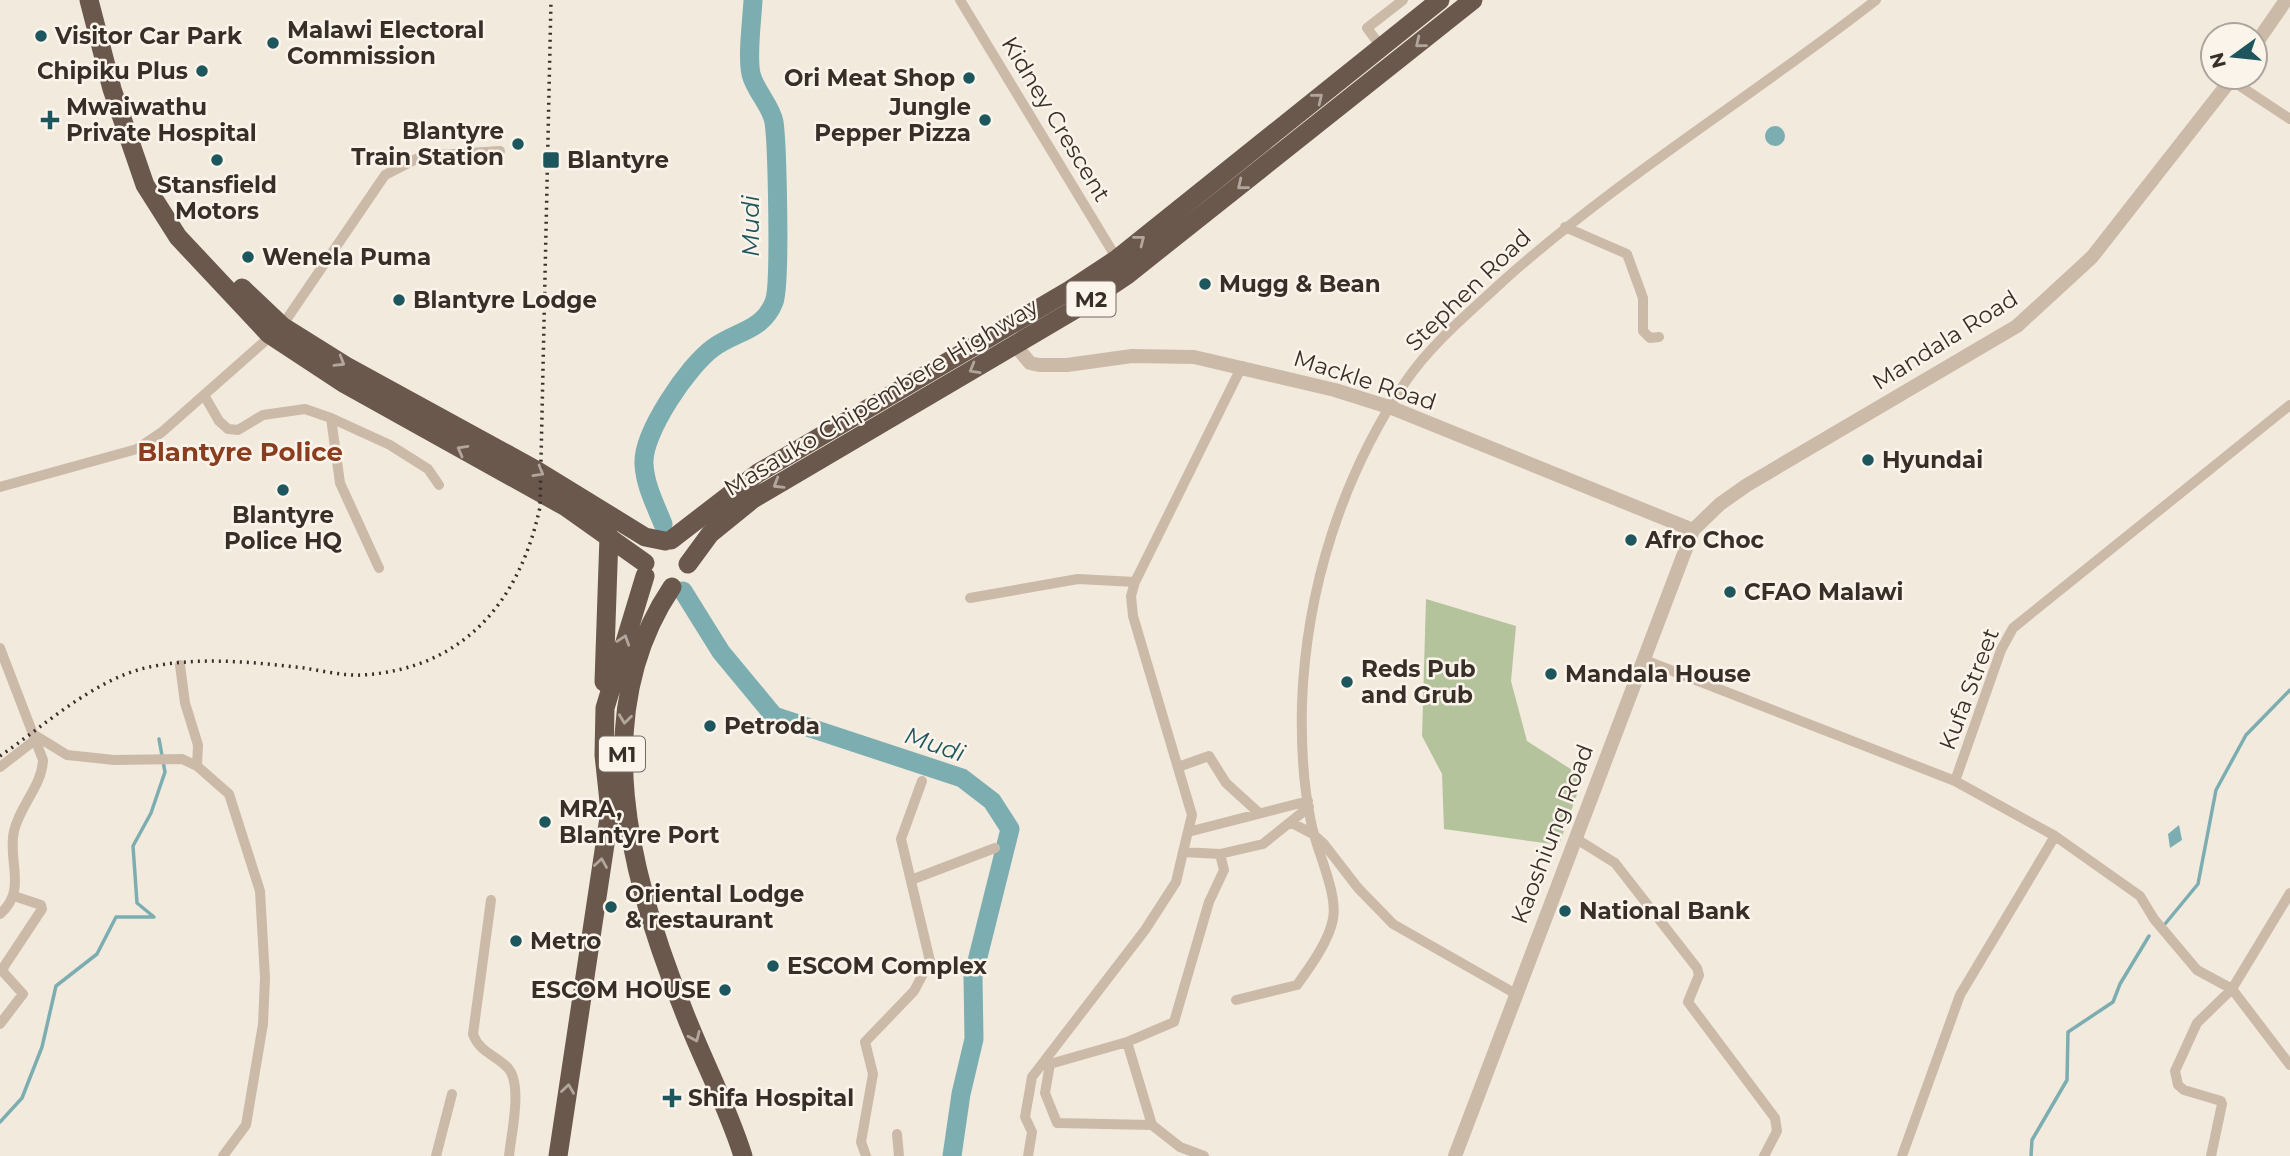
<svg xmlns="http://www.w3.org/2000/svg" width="2290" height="1156" font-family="Montserrat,sans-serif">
<rect width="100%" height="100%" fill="#f3eade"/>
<path fill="#b5c39d" d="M1426 599 1516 626 1511 681 1527 741 1583 777 1559 845 1444 829 1442 774 1422 736Z"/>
<path fill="#7caeb1" d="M1765 136a10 10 0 1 1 20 0a10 10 0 1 1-20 0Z
M2179 825 2182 840 2170 848 2168 834Z"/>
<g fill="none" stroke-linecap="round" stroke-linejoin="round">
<path stroke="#7caeb1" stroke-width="3.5" d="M2165 924 2198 884 2216 790 2246 735 2290 690
M0 1122 22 1098 42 1047 56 986 97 954 116 917H154L137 903 133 846 151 813 165 772 159 739
M2031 1156 2032 1140 2067 1080 2068 1032 2113 1002 2120 984 2149 936"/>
<path stroke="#7caeb1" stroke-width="19" d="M663 524C655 504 645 485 644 464 642 433 689 365 713 348 736 331 763 331 774 302 781 286 777 143 774 122 771 105 755 91 751 74 747 55 752 21 753 0
M683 591 721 652 774 716 962 778 992 801 1010 829 973 977 974 1039 961 1094 952 1156"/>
<path stroke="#ccbaa9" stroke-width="10" d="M960 0 1117 259
M1382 48 1367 28 1403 0
M2231 80 2290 119
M1565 227 1627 254 1643 298V331L1650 338 1659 337
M204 395 219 421 228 429 238 430 263 415 305 409 331 418 390 445 428 469 439 485
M331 418 340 483 379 568
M0 487 137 449 162 432 282 326 385 175 422 156 500 151
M970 598 1078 579 1135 582
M0 648 43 760C42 786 20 805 14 831 7 860 28 890 0 914
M1642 659 1955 781 2001 650 2013 628 2290 405
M180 665 185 703 198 745 197 766
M33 734 67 755 114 760 182 759 197 766 229 794 260 891 265 978 263 1024 246 1125 223 1156
M0 767 35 740
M1178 767 1209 756 1226 783 1259 813
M1955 781 2055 836 2140 896 2154 919 2197 970 2232 989 2290 1065
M1290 822 1313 834 1324 844 1358 888 1393 924 1516 994
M1188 832 1308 801
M1575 838 1615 863 1697 968 1699 975 1688 1002 1775 1118 1777 1131 1764 1156
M1220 854 1263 844 1309 807
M911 880 995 848
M491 900 473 1034C479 1052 496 1055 508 1068 523 1085 511 1135 509 1156
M1236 1000 1297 985C1310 967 1329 941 1333 919 1338 892 1316 850 1311 822 1303 784 1301 743 1302 704 1306 589 1342 476 1406 381 1431 344 1470 312 1502 282 1618 178 1753 96 1876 0
M0 1024 23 994 4 973 3 968 42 909 41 905 14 896
M1127 1042 1174 1022 1209 902 1224 870 1220 854 1183 852 1192 815 1133 616 1131 596 1135 582 1242 366
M1152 1125 1127 1042 1050 1064 1045 1093 1057 1123 1152 1125 1180 1147 1204 1156
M897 1134 899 1156
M436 1156 452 1094
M866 1156 861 1142 873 1074 865 1042 914 991 930 961 901 839 922 781
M1028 1156 1032 1132 1025 1117 1032 1077 1145 930 1176 882 1183 852
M1902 1156 1960 995 2055 836
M2211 1156 2222 1104 2221 1101 2184 1090 2178 1085 2175 1071 2197 1023 2232 989 2290 893"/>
<path stroke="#ccbaa9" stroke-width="14" d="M2255 45 2286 0
M1015 345 1030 363 1039 365H1067L1132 356 1194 357 1335 390 1392 408 1693 530
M1455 1156 1693 530 1720 504 1747 485 2017 326 2092 257 2233 77"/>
<path stroke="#6a584d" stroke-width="19" d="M89 0 112 89 145 185 178 237 269 334 345 384 566 507 645 563
M242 288 282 326 346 366 536 470 645 537 665 541
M671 540 758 473 1070 290 1117 259 1440 0
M688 564 710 534 753 499 1079 307 1127 275 1473 0
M672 587C586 714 630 878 683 1009 702 1059 727 1105 743 1156
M604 682 609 536
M558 1156 610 811 604 755 605 708 645 576"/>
<path stroke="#392f29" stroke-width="3.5" stroke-dasharray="2 5" stroke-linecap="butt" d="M0 756C44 726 92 681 145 668 197 656 252 662 304 668 323 671 344 676 362 675 464 669 520 601 540 507L551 0"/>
</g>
<defs><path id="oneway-chevron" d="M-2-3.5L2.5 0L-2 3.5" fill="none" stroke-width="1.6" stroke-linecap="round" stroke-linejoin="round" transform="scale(1.75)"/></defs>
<g stroke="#b2a69c">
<use href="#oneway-chevron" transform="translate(1420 43) rotate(141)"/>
<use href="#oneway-chevron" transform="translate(1318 98) rotate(-39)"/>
<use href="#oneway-chevron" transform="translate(1242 185) rotate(141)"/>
<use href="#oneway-chevron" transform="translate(1140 240) rotate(-38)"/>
<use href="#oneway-chevron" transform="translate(340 362) rotate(31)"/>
<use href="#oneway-chevron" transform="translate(974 369) rotate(150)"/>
<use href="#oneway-chevron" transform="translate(462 450) rotate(-151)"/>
<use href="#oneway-chevron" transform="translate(539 472) rotate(30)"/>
<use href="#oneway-chevron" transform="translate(778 484) rotate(149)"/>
<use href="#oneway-chevron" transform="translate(624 640) rotate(-72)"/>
<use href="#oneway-chevron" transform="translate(625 719) rotate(97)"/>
<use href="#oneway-chevron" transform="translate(601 863) rotate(-81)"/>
<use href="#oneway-chevron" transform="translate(695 1037) rotate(66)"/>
<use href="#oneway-chevron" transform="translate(568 1089) rotate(-82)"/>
</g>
<g fill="#1d565c" stroke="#fbf4eb" stroke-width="2.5">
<circle cx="41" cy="36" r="7"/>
<circle cx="273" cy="43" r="7"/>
<circle cx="202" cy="71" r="7"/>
<circle cx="969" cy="78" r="7"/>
<path d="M46.5 109.5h7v7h7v7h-7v7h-7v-7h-7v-7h7z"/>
<circle cx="985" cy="120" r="7"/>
<circle cx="518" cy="144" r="7"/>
<circle cx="217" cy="160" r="7"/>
<rect x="542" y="151" width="18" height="18" rx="3.5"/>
<circle cx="248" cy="257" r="7"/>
<circle cx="1205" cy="284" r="7"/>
<circle cx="399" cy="300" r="7"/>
<circle cx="1868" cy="460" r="7"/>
<circle cx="283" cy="490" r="7"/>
<circle cx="1631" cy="540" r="7"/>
<circle cx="1730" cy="592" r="7"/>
<circle cx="1551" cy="674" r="7"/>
<circle cx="1347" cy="682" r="7"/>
<circle cx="710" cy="726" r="7"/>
<circle cx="545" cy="822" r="7"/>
<circle cx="611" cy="907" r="7"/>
<circle cx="1565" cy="911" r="7"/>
<circle cx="516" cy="941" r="7"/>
<circle cx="773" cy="966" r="7"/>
<circle cx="725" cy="990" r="7"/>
<path d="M668.5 1087.5h7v7h7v7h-7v7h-7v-7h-7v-7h7z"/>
</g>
<g text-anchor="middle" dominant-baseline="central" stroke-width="5" stroke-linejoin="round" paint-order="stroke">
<g fill="#fbf4eb" stroke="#736a63" stroke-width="2">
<rect x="1066.5" y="281.5" width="49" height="35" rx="5"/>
<rect x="599" y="736.5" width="46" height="35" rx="5"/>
</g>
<g font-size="21" font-weight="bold" fill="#392f29">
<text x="1091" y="299">M2</text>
<text x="622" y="754">M1</text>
</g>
<g font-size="23" font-weight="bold" fill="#392f29" stroke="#fbf4eb" text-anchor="start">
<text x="287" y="30">Malawi Electoral<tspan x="287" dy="26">Commission</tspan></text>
<text x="55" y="36">Visitor Car Park</text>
<text x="188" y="71" text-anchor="end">Chipiku Plus</text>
<text x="955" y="78" text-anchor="end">Ori Meat Shop</text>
<text x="66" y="107">Mwaiwathu<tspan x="66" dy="26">Private Hospital</tspan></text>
<text x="971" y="107" text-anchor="end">Jungle<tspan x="971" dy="26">Pepper Pizza</tspan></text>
<text x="504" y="131" text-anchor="end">Blantyre<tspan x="504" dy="26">Train Station</tspan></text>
<text x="567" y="160">Blantyre</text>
<text x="217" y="185" text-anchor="middle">Stansfield<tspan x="217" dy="26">Motors</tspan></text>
<text x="262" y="257">Wenela Puma</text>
<text x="1219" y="284">Mugg &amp; Bean</text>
<text x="413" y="300">Blantyre Lodge</text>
<text x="1882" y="460">Hyundai</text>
<text x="283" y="515" text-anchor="middle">Blantyre<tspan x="283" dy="26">Police HQ</tspan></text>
<text x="1645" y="540">Afro Choc</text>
<text x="1744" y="592">CFAO Malawi</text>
<text x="1361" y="669">Reds Pub<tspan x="1361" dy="26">and Grub</tspan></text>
<text x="1565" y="674">Mandala House</text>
<text x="724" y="726">Petroda</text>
<text x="559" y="809">MRA,<tspan x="559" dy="26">Blantyre Port</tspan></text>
<text x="625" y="894">Oriental Lodge<tspan x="625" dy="26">&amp; restaurant</tspan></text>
<text x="1579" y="911">National Bank</text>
<text x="530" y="941">Metro</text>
<text x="787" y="966">ESCOM Complex</text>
<text x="711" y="990" text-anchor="end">ESCOM HOUSE</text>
<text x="688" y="1098">Shifa Hospital</text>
</g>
<g font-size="23" fill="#392f29" stroke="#fbf4eb">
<text transform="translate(1056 119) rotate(59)">Kidney Crescent</text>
<text transform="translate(1468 290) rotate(-44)">Stephen Road</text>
<text transform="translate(1945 340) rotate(-32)">Mandala Road</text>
<text transform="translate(1365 380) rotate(18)">Mackle Road</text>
<text transform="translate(881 397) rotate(-31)">Masauko Chipembere Highway</text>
<text transform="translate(1969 689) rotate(-69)">Kufa Street</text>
<text transform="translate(1552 834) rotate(-69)">Kaoshiung Road</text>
</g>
<g font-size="24" font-style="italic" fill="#1d565c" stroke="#fbf4eb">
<text transform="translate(750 226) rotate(-90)">Mudi</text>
<text transform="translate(935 744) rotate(19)">Mudi</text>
</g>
<g font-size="26" font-weight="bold" fill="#8b3d20" stroke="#fbf4eb">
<text x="240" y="452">Blantyre Police</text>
</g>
</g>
<g transform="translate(2234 56) rotate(255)"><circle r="33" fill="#fbf4eb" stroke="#ada59d" stroke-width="2"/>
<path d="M0-5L12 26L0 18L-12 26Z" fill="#1d565c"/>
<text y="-10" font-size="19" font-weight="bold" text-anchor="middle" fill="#392f29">N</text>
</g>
</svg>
